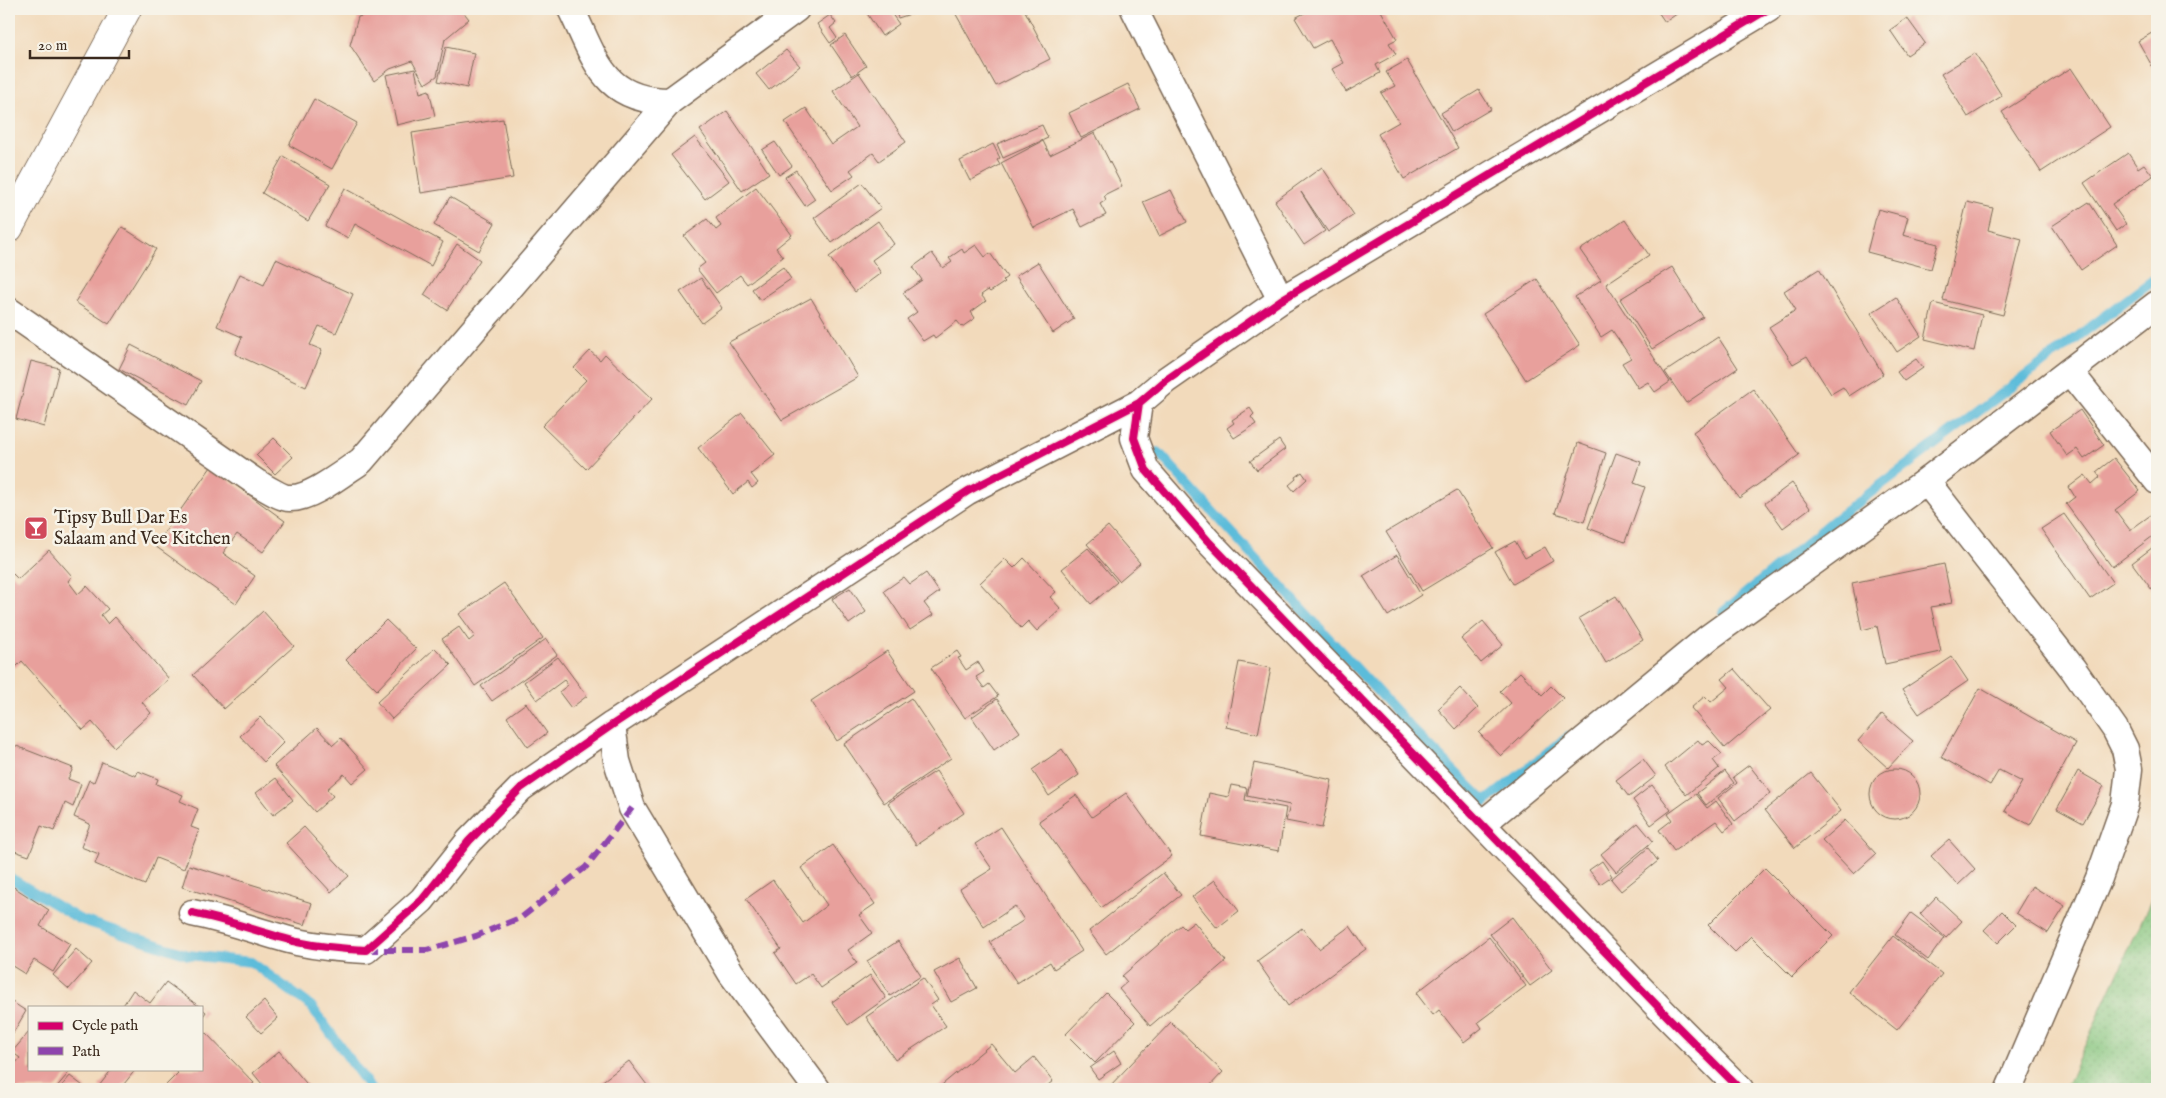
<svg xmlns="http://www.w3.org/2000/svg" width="2166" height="1098" font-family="'IM FELL English',serif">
<defs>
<pattern id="grass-dots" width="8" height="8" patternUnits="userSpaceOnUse" patternTransform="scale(1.25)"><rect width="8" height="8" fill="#86c67f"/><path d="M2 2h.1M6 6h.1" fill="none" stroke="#6fa167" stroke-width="1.8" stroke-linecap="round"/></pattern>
</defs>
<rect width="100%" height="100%" fill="#f7f3e8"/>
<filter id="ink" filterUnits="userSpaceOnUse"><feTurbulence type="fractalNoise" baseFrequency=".02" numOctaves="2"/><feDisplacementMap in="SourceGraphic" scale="10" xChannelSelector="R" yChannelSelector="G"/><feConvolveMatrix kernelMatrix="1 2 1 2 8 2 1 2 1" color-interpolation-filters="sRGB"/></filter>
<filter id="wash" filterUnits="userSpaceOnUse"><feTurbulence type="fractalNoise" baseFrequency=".0096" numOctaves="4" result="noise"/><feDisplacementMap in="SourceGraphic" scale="20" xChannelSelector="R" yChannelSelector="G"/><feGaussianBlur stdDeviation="1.12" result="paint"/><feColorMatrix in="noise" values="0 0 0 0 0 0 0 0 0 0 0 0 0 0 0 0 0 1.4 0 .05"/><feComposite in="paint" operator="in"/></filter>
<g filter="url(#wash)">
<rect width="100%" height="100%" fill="#f2dabb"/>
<path fill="url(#grass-dots)" stroke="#60784e" d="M2157 887V1089H2065Z"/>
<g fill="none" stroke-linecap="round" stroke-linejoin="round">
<path stroke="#5cbcda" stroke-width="10" d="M1158 452 1410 727 1485 802 1568 737
M1723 612 1833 521 2157 277
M9 877 79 919 188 955 251 962 311 1006 371 1089"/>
</g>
<g id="blocks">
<path fill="#e8a09c" d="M387 9H399L403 14 410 9H461L469 19 445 39 437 76 425 84 412 61 390 69 374 81 350 45 358 17Z
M864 9H888L899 24 882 36Z
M895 9H926L898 18Z
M953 9H1024L1050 59 996 86Z
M1312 9H1380L1397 39 1389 43 1396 54 1376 65 1380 73 1346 92 1332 69 1343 63 1330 39 1313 48 1295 18Z
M1656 9H1684L1665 22Z
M830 15 836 23 830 28 837 38 830 43 817 24Z
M1907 18 1925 43 1907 55 1890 30Z
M2157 30V75L2138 41Z
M845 35 866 66 852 76 831 45Z
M446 47 474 53 467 88 438 81Z
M786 50 800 66 769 90 756 74Z
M1975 53 2002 96 1968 117 1941 74Z
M1407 60 1458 148 1404 179 1378 134 1399 122 1381 93 1395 86 1386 72Z
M2071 68 2110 127 2041 172 2002 112Z
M415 69 420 93 429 90 435 116 397 125 386 75Z
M859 73 906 142 879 161 873 153 850 170 854 175 832 190 785 122 806 108 831 145 857 127 833 91Z
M1128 84 1140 109 1081 138 1069 113Z
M1479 90 1491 109 1452 132 1441 113Z
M314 99 357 123 332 169 289 145Z
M727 111 769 173 742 191 700 130Z
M503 119 513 178 421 193 412 133Z
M1042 125 1048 138 1003 158 997 144Z
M1095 133 1122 186 1104 195 1106 200 1100 204 1106 215 1082 227 1073 209 1034 228 1001 163 1043 141 1050 155Z
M695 137 729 181 705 199 671 155Z
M775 142 792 166 779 175 762 150Z
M993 144 1000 158 997 160 1000 165 970 181 960 161Z
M2128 153 2138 168 2144 164 2153 176 2112 204 2126 224 2116 231 2084 183Z
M283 156 330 184 308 221 262 193Z
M1322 167 1354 215 1328 232 1301 192 1325 231 1304 245 1275 201Z
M796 170 815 199 805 206 785 177Z
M862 183 881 208 832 243 814 218Z
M756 187 792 235 776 248 783 257 747 284 740 275 716 293 697 269 705 263 684 236 707 219 716 230 721 226 716 218Z
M345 188 443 242 431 266 355 224 348 238 325 226Z
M1171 190 1187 222 1159 236 1143 202Z
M450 197 495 223 479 251 434 225Z
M1967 202 1993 208 1988 230 2022 239 2003 315 1943 300Z
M2089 202 2117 245 2081 270 2052 226Z
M1878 209 1908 217 1903 235 1938 244 1931 269 1867 252Z
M1625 220 1649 255 1606 284 1670 382 1655 392 1648 382 1638 388 1622 363 1631 358 1612 330 1601 337 1575 297 1601 280 1580 250Z
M878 221 894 244 872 260 881 273 855 292 829 257Z
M122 227 156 249 109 324 75 302Z
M457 244 480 260 447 310 424 295Z
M976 245 985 257 990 253 1007 277 1003 280 1005 282 990 292 988 290 981 295 986 301 971 312 975 318 962 327 957 321 935 338 933 335 923 341 907 319 917 312 903 293 922 280 913 267 932 253 943 268 952 262 949 258 962 249 964 253Z
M276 259 353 294 336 333 319 326 310 345 322 350 306 387 235 354 242 337 217 326 240 274 264 285Z
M1038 262 1074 319 1053 333 1016 276Z
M783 267 791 279 760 300 752 289Z
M1672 267 1703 317 1652 349 1620 299Z
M1819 269 1883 374 1849 396 1843 387 1831 394 1807 356 1793 364 1769 327 1796 310 1784 291Z
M701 278 722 308 702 323 680 292Z
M1537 279 1580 345 1526 380 1483 314Z
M1896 297 1921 336 1897 352 1871 313Z
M811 298 858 377 782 420 729 342Z
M1933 303 1982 315 1974 351 1925 339Z
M1718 337 1738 368 1686 403 1665 372Z
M131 345 201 381 188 405 119 369Z
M590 351 600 360 605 354 652 399 586 469 542 426 586 380 574 368Z
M1916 359 1923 368 1904 381 1897 372Z
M31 361 59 368 44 427 16 419Z
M1753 389 1799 455 1739 498 1693 432Z
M1250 408 1254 414 1251 417 1256 424 1234 438 1227 428 1234 423 1232 420Z
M2080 410 2104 445 2084 459 2077 449 2067 456 2050 431Z
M742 413 775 455 751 474 758 483 752 488 748 482 733 494 698 448Z
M274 438 293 457 275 474 256 455Z
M1279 440 1285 449 1257 470 1250 461Z
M1578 443 1606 453 1584 522 1555 513Z
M1616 453 1641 462 1634 483 1645 487 1625 542 1588 528Z
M2114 458 2140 491 2115 510 2130 530 2155 512 2157 515V533L2112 567 2066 504 2075 497 2069 487 2085 475 2092 484 2100 477 2096 472Z
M211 467 285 521 263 552 237 534 223 553 255 576 236 604 155 546Z
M1302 472 1307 479 1294 491 1289 485 1296 479 1295 477Z
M1792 483 1810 508 1783 528 1765 503Z
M1457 490 1493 548 1422 591 1386 532Z
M2064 514 2113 583 2090 599 2041 529Z
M1108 526 1140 563 1119 581 1087 544Z
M1515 541 1525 558 1545 547 1553 561 1513 584 1495 552Z
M2157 544V586L2152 590 2132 563Z
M1088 548 1117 582 1091 604 1062 569Z
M49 550 72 576 68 581 78 594 87 586 108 609 101 615 108 624 115 617 169 679 142 702 151 713 114 747 92 722 83 730 22 661 15 668 9 661V578L13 574 18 579Z
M1397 555 1421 595 1388 616 1363 576Z
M1024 558 1056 592 1050 597 1061 609 1037 631 1028 621 1021 628 980 583 1005 559 1014 568Z
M1944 564 1952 603 1931 607 1941 652 1885 664 1877 626 1862 630 1852 583Z
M926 573 939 592 924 603 933 615 910 630 884 591 904 577 910 584Z
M504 583 543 638 475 686 442 639 459 627 469 641 475 636 459 614Z
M850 588 866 612 849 624 832 599Z
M1616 596 1643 640 1606 663 1579 618Z
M263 611 294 646 224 709 193 675Z
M386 620 416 649 377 690 346 660Z
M1483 621 1503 645 1481 663 1461 639Z
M546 639 557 655 492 701 481 686Z
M435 648 451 665 392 719 377 702Z
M887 651 914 691 837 741 811 701Z
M957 651 961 657 958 658 966 670 978 662 984 672 976 677 984 688 989 684 998 696 965 718 931 668Z
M558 657 587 696 571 708 559 692 568 685 564 680 537 700 524 682Z
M1952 657 1968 681 1919 714 1902 690Z
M1239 662 1271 668 1258 734 1226 727Z
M1734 669 1770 710 1725 748 1691 708 1705 696 1711 702 1729 687 1722 679Z
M1520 672 1542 695 1551 686 1563 698 1501 756 1479 733 1511 703 1500 691Z
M1460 688 1478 708 1456 729 1438 709Z
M1980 688 2076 743 2030 825 2005 811 2022 782 1999 770 1990 785 1941 757Z
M911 698 951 758 884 803 844 744Z
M997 699 1020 732 994 750 972 717Z
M526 703 547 733 528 747 507 717Z
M1882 714 1913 741 1888 768 1858 741Z
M260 717 284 742 264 762 240 736Z
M317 728 333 745 341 738 368 769 352 783 344 774 327 789 333 796 315 812 274 766Z
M1698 740 1702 745 1709 741 1722 754 1713 760 1719 768 1686 795 1665 767Z
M14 745 73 768 68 779 81 784 73 807 65 803 54 831 41 826 29 856 9 849V755Z
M1062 749 1079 775 1049 796 1032 770Z
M1643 759 1656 776 1629 797 1616 780Z
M102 762 136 776 138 771 158 779 156 784 183 795 180 801 198 809 191 827 199 830 184 869 156 858 145 885 95 864 99 854 81 847 90 824 74 817 89 780 94 782Z
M1254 763 1332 780 1322 828 1286 821 1290 805 1247 796Z
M1749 765 1771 793 1735 821 1718 798 1737 783 1733 777Z
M1870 794a25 25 0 1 1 50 0a25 25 0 1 1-50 0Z
M936 771 964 813 916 845 888 803Z
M1725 771 1734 783 1706 805 1697 793Z
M2078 771 2104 786 2083 823 2057 809Z
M1811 773 1841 811 1795 848 1765 810Z
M276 778 293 800 273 815 256 793Z
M1231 785 1247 788 1245 800 1286 808 1279 851 1201 836 1209 793 1228 797Z
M1652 785 1671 810 1651 825 1633 800Z
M1126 793 1172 856 1101 908 1039 821 1076 795 1092 817Z
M1696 794 1707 808 1716 801 1733 824 1724 831 1716 821 1674 851 1659 830 1672 820 1668 814Z
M1845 820 1876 854 1854 874 1822 840Z
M1638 823 1653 841 1616 872 1601 854Z
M304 827 349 876 331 892 286 843Z
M1001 827 1082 951 1054 969 1050 962 1017 983 990 942 1024 920 1015 906 984 927 960 889 992 869 975 844Z
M1949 840 1975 869 1958 885 1931 856Z
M833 845 875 904 859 915 872 933 848 950 857 963 821 988 811 974 796 984 775 953 781 949 746 899 773 880 803 923 827 905 801 868Z
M1648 848 1658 861 1621 891 1611 879Z
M1602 861 1612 876 1600 884 1589 870Z
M189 865 312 903 305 925 182 887Z
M1765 868 1833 936 1792 977 1751 936 1735 952 1708 925Z
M1163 873 1181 895 1106 954 1089 931Z
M1215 880 1239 911 1217 928 1192 897Z
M9 884 49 910 40 926 70 944 53 972 34 960 25 974 9 964Z
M2032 886 2065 906 2048 933 2016 913Z
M1936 897 1962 921 1946 938 1920 914Z
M2002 911 2016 925 1998 943 1984 930Z
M1911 913 1944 938 1928 960 1895 935Z
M1512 917 1552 970 1530 986 1490 934Z
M1194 922 1226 961 1150 1026 1119 989 1127 982 1122 976 1181 925 1185 929Z
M1350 926 1366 949 1288 1006 1257 961 1302 928 1319 949Z
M1893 936 1942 974 1897 1030 1849 992Z
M1489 937 1526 986 1478 1022 1482 1028 1464 1042 1439 1010 1433 1015 1416 993Z
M898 941 921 976 890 996 867 961Z
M76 949 92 963 69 989 53 975Z
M960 958 977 988 951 1002 934 972Z
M870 975 886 998 848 1025 832 1002Z
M923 978 938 1000 931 1005 946 1026 895 1060 866 1017Z
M166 982 200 1007H122L133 990 150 1003Z
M1106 993 1135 1022 1095 1063 1066 1034Z
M9 1000 26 1011 9 1040Z
M264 1001 278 1018 261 1033 246 1017Z
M201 1008 206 1012 201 1019Z
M1171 1022 1223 1072 1207 1089H1107Z
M29 1032V1069H72L55 1089H9V1071L20 1058 12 1052Z
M205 1032 254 1083 247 1089H162L178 1073 174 1069H201V1036Z
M991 1044 1015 1073 1034 1057 1053 1081 1043 1089H937Z
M279 1051 311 1089H256L262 1084 253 1073Z
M1114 1051 1121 1063 1098 1079 1090 1068Z
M629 1061 650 1089H592Z
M112 1069H136L120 1089H103L99 1086Z
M70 1076 87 1089H59Z"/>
</g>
</g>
<g filter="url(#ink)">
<use href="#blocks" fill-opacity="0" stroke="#7b6855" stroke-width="1"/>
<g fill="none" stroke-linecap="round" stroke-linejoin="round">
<g stroke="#7b6855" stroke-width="29">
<path id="minor" d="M571 9C596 60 603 101 670 101L796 9
M1134 9 1281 300
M9 311 257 483C265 487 281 498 289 498 310 500 344 472 361 461L670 101
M2070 372 2157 481
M1926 481 2073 669 2115 729 2125 749 2129 769 2125 804 2099 878 2009 1089
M612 725 617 761 632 808 731 973 817 1089
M1482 824 1708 638 1926 481 2157 304
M192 913C228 920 262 933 297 942 320 947 343 949 366 950L422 900 469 841 521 788 612 725 968 491 1139 403
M1740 1089 1670 1019 1208 541 1146 470 1134 438 1139 403 1166 380 1281 300 1768 9"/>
</g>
<g stroke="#7b6855" stroke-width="30">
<path id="primary" d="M9 228 127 9"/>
</g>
<use href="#minor" stroke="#fff" stroke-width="26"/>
<use href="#primary" stroke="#fff" stroke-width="28"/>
<path stroke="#8e44ad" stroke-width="6" stroke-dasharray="12 6" stroke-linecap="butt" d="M366 950H427L476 936 522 917 586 867 632 808"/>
<g stroke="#f7f3e8" stroke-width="11">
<path id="cycleway" d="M192 913C228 920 262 933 297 942 320 947 343 949 366 950L422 900 469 841 521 788 612 725 968 491 1139 403
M1740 1089 1670 1019 1208 541 1146 470 1134 438 1139 403 1166 380 1281 300 1768 9"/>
</g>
<use href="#cycleway" stroke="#d6006c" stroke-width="8"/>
</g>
</g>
<defs>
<g id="bar-square" transform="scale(1.25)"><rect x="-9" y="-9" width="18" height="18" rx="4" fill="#d1495b" stroke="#f7f3e8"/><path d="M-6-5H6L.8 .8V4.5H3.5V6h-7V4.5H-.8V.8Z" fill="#fff"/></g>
</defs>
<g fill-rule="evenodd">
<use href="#bar-square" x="36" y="528"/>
</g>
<g text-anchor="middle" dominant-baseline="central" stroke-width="5" stroke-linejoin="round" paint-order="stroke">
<g font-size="18" fill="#3b2a1e" stroke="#f7f3e8" text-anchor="start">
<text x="54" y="518">Tipsy Bull Dar Es<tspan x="54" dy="21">Salaam and Vee Kitchen</tspan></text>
</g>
</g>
<rect width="2166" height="1098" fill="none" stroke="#f7f3e8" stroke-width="30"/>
<rect x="28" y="1006" width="175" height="65" fill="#f7f3e8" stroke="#aca397"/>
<rect x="38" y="1022" width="25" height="8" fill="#d6006c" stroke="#aca397"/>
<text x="72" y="1030" font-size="15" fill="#3b2a1e">Cycle path</text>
<rect x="38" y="1047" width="25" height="8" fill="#8e44ad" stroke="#aca397"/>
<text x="72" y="1056" font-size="15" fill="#3b2a1e">Path</text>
<path d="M30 50v8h99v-8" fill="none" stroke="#3b2a1e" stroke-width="2.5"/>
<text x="38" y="50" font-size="15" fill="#3b2a1e" stroke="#f7f3e8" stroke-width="4" paint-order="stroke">20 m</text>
</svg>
